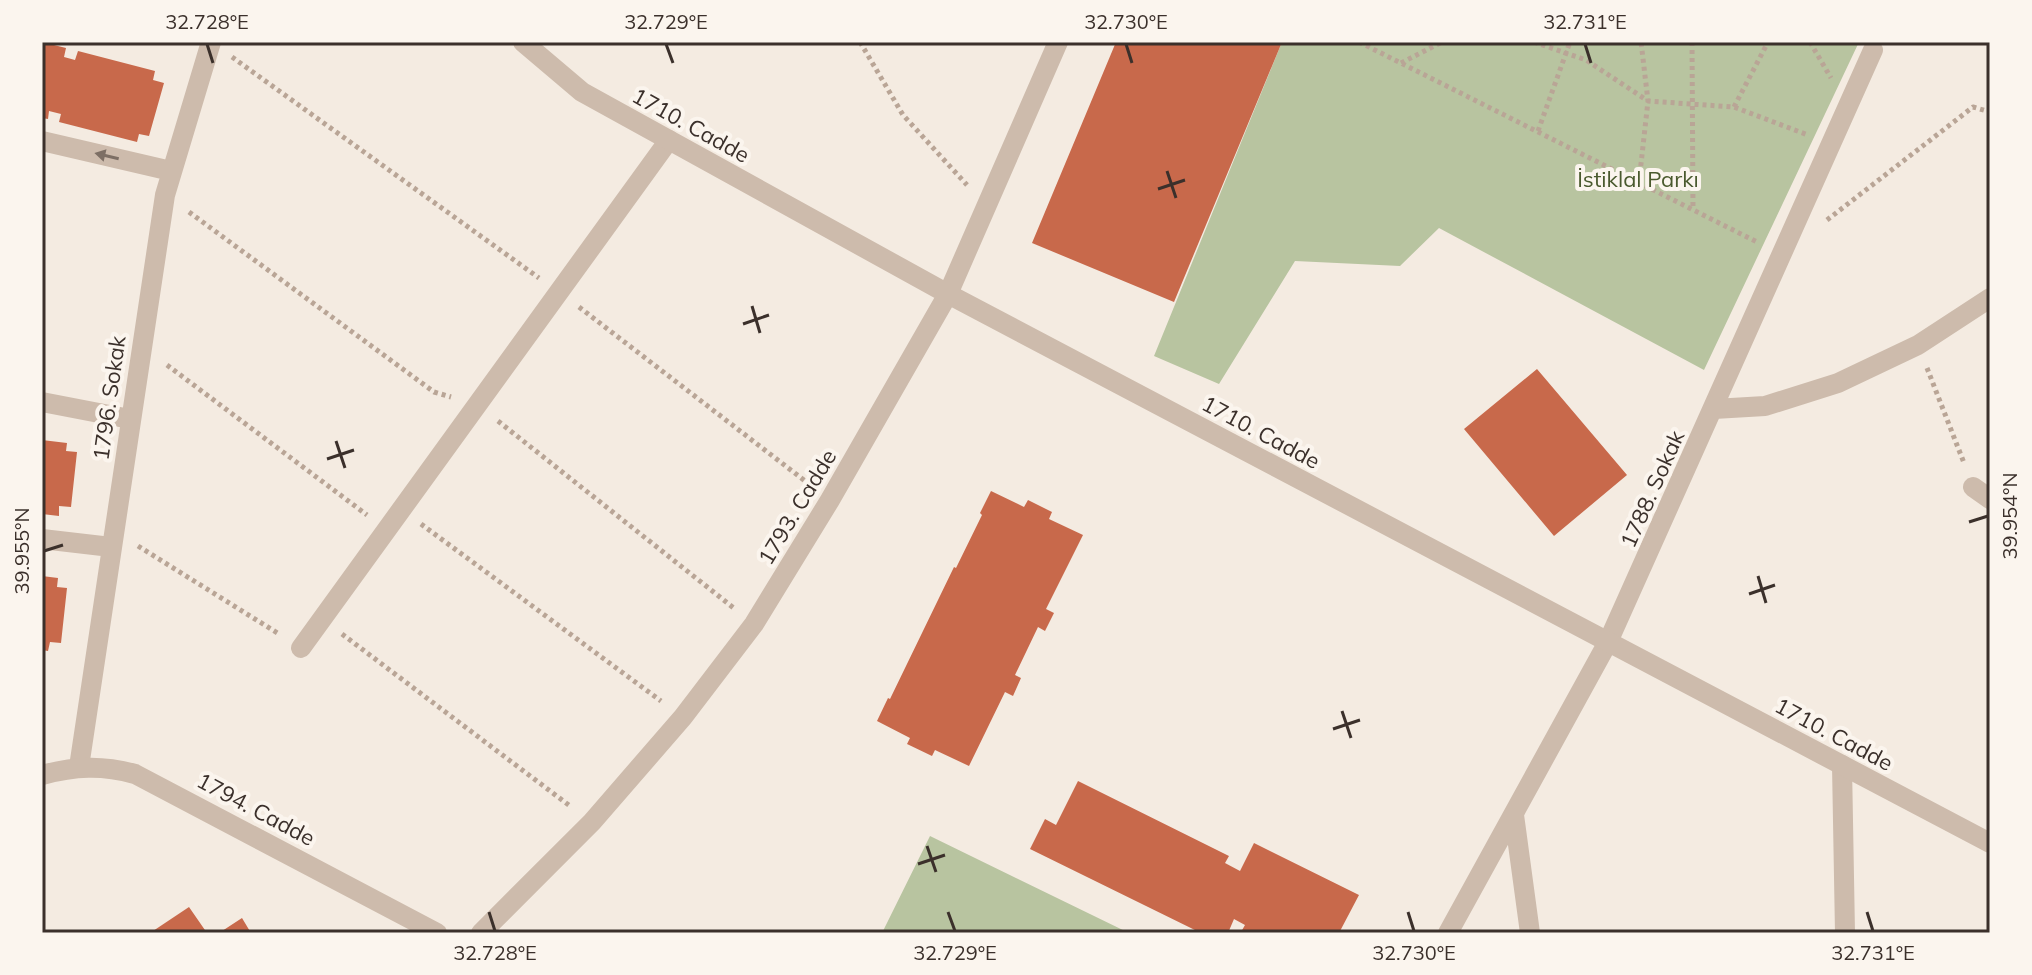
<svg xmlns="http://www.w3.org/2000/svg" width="2032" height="975" font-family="Mulish,sans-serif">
<rect width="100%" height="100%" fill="#f4ebe1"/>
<path fill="#b8c4a0" d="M1282 42H1859L1704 370 1439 228 1400 266 1295 261 1219 384 1154 356Z
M930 836 1129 933H882Z"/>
<path fill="#c8694b" d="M42 42 66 48 64 57 75 60 78 51 155 71 153 80 164 83 149 136 139 134 137 142 59 122 61 114 49 111 48 119 42 118Z
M1116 42H1282L1174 302 1032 243Z
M1537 369 1627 475 1554 536 1464 429Z
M42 440 67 443 66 451 77 452 71 507 59 506V516L42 514Z
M991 491 1024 507 1028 500 1052 512 1049 519 1083 535 1046 609 1054 613 1045 631 1038 627 1015 675 1021 678 1013 696 1005 692 969 766 935 750 932 756 907 744 910 738 877 721 888 698 890 699 954 567 956 568 982 515 980 513Z
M42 576 58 578 57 587 67 588 61 643 50 642 48 651 42 650Z
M1078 781 1229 856 1225 863 1240 871 1254 843 1359 895 1339 933H1243L1241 932 1245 925 1234 919 1228 933H1201L1030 849 1045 819 1056 825Z
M189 907 207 933H150Z
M242 918 251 933H219Z"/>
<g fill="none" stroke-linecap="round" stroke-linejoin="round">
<path stroke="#b9a596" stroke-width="5" stroke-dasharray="4 4" stroke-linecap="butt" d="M860 42 903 115 967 185
M1359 42 1759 243
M1534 42 1586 60 1648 101 1734 107 1808 135
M1692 42 1693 210
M1810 42 1831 78
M232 57 539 278
M1401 63 1442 42
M1734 107 1768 42
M1538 131 1570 42
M1639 182 1648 101 1641 42
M189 212 434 392 451 397
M1827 220 1973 107 1990 112
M579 307 809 484
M167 365 367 515
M1927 368 1964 463
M498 421 735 609
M421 524 661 701
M138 546 279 634
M342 634 570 806"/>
<path stroke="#cdbbac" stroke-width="20" d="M42 141 171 171
M42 402 130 419
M1714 409 1765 406 1838 383 1918 345 1990 298
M1973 487 1990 499
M42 539 111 547
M301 648 669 140
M1842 765 1845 933
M79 767 165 195 211 42
M1514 815 1530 933
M1448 933 1608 642 1873 50"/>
<path stroke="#cdbbac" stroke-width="20" d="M523 42 582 92 948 294 1990 843
M42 775C75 766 102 765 135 774L437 933
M481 933 592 822 683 717 754 624 830 500 948 294 1058 42"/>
</g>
<defs><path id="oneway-solid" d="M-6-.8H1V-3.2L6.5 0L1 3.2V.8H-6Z" transform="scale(2)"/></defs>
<use fill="#7d6f65" href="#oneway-solid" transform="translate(107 156) rotate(-167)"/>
<path fill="none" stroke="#3b302b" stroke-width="3" d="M207 44 213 63M666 44 673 63M1126 44 1132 63M1585 44 1591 63M1167 171 1176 198M1158 189 1185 180M752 306 760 333M743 324 769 315M336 441 345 468M327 459 354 450M1969 522 1988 516M44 551 63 545M1758 576 1766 603M1749 594 1775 585M1342 711 1351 738M1333 729 1360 720M927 846 936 872M918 864 945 855M489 912 495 931M948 912 955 931M1408 912 1414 931M1867 912 1873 931"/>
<g text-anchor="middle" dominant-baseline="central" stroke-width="8" stroke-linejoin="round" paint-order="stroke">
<g font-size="22" fill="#3b302b" stroke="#fbf5ee">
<text transform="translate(691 125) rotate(29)">1710. Cadde</text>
<text transform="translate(109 398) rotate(-82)">1796. Sokak</text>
<text transform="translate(1261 432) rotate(28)">1710. Cadde</text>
<text transform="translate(1652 489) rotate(-66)">1788. Sokak</text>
<text transform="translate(797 507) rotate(-59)">1793. Cadde</text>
<text transform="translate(1834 734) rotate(28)">1710. Cadde</text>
<text transform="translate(256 809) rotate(28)">1794. Cadde</text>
</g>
<g font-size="22" fill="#4a5a2e" stroke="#fbf5ee">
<text x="1638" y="179">İstiklal Parkı</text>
</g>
</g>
<rect width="2032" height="975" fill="none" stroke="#fbf5ee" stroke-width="88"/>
<rect x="44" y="44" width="1944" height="887" fill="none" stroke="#3b302b" stroke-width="3"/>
<g font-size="20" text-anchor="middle" fill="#3b302b">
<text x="207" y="29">32.728°E</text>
<text x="666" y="29">32.729°E</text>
<text x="1126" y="29">32.730°E</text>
<text x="1585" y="29">32.731°E</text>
<text transform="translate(2010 516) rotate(-90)" y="7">39.954°N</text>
<text transform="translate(22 551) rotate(-90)" y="7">39.955°N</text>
<text x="495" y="960">32.728°E</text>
<text x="955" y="960">32.729°E</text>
<text x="1414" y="960">32.730°E</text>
<text x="1873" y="960">32.731°E</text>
</g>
</svg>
